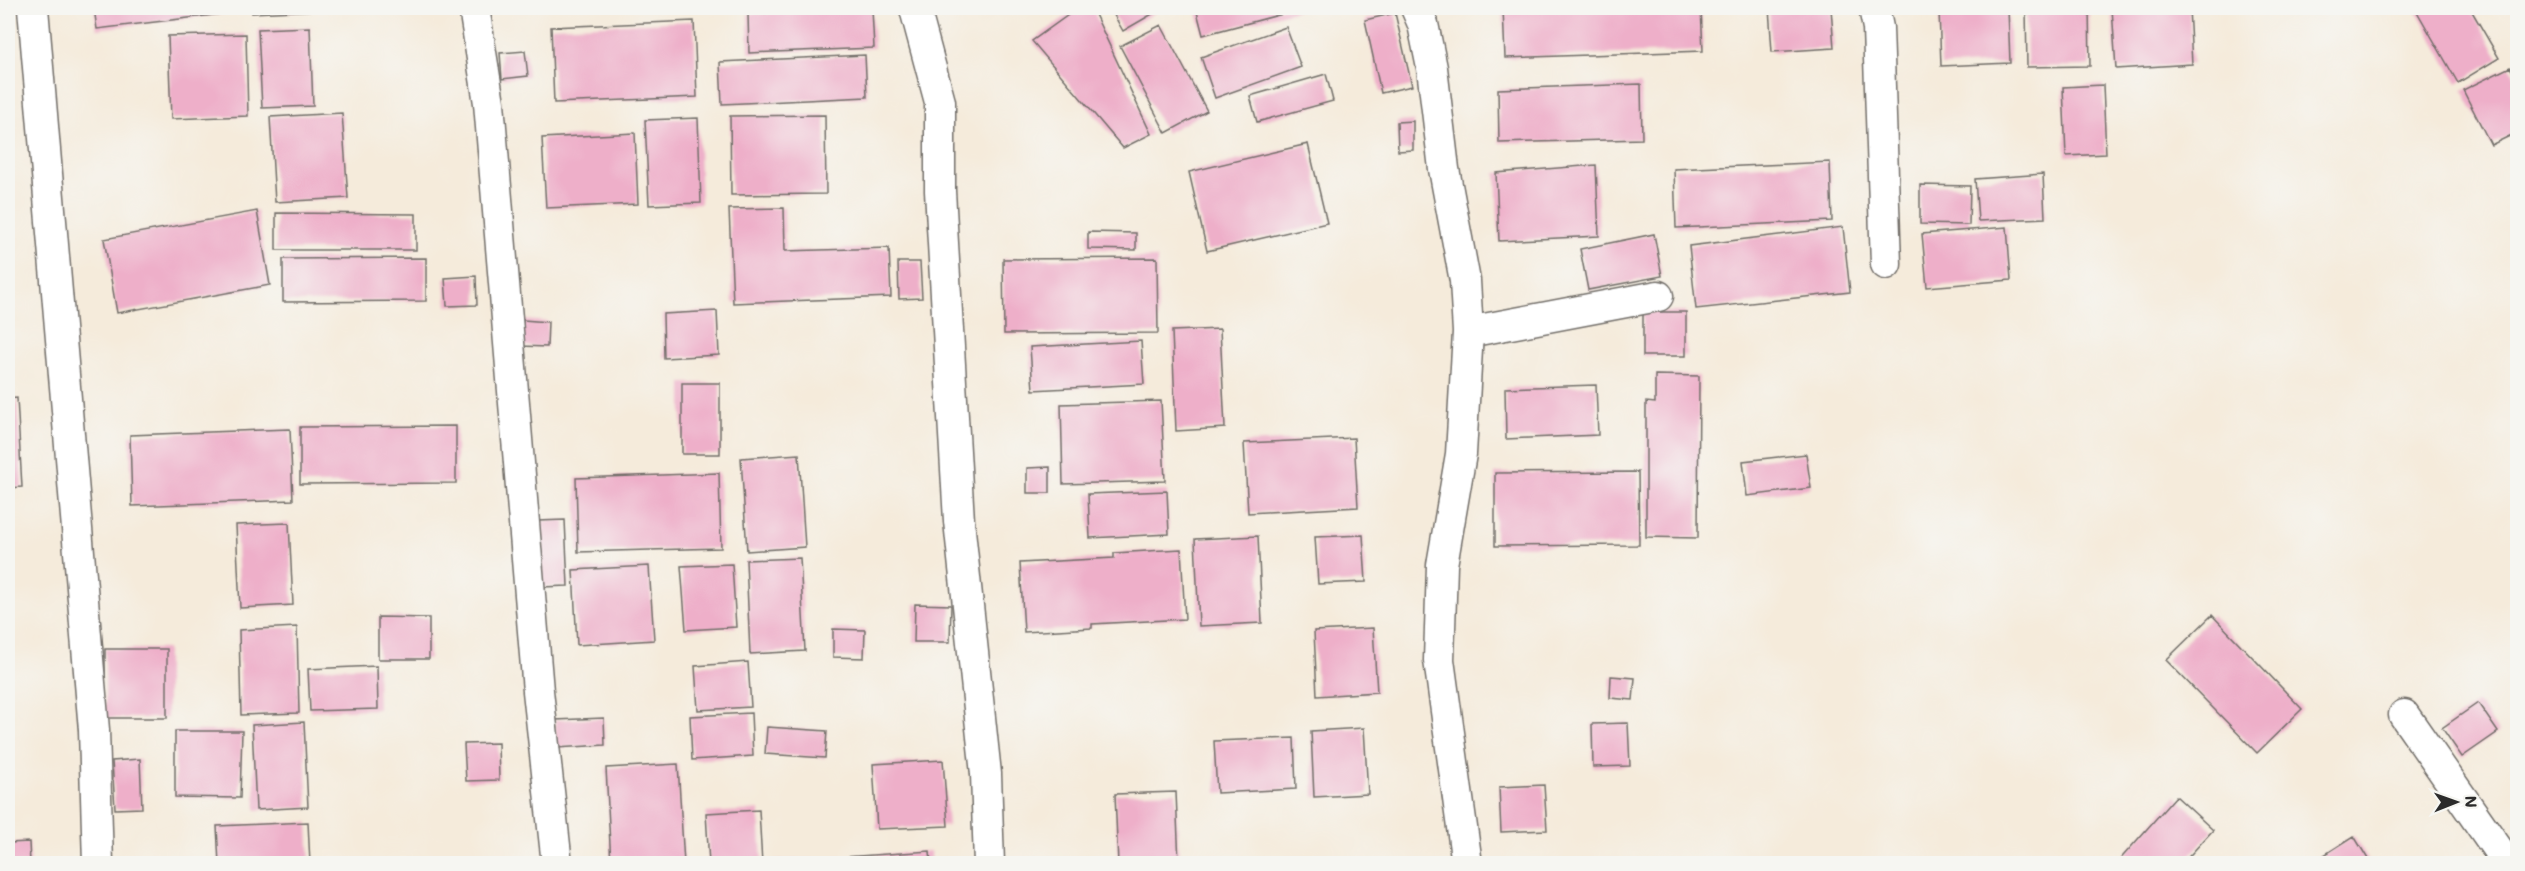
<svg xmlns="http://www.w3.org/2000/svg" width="2525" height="871" font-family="Mali,sans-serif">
<rect width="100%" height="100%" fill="#f6f6f2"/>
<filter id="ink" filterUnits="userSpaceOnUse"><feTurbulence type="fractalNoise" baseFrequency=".0167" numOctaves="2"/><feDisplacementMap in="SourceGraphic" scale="12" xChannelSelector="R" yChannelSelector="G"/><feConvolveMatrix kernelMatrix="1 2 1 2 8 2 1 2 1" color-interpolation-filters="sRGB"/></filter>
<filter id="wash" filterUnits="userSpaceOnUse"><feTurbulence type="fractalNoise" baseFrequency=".008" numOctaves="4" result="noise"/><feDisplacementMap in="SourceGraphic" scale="24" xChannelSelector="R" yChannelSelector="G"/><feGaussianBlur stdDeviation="1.35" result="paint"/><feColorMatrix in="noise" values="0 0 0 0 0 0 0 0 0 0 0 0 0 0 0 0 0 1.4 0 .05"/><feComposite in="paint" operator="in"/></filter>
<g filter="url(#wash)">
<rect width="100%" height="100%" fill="#f5ebdb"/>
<g id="blocks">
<path fill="#eeafc9" d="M94 8H237L238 12 97 29Z
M252 8H316L317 10 252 13Z
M1078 8H1092L1151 134 1123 148 1032 41Z
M1110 8H1160L1161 9 1123 31Z
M1196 8H1305L1203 35Z
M1503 8H1701L1703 51 1505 58Z
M1709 8H1727V10L1709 11Z
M1769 8H1831L1834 48 1772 52Z
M1956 8H2008L2010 63 1941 66 1939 10H1956Z
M2026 8H2089L2090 66 2027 67Z
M2112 8H2189L2192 64 2116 69Z
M2415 8H2470L2499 58 2458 83Z
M872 9 874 48 749 53 748 14Z
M1395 13 1412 86 1381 93 1365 20Z
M694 21 697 97 554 103 551 27Z
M1161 25 1207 111 1166 133 1120 46Z
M310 27 313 106 262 108 258 29Z
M1286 27 1301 67 1215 98 1201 57Z
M246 34 248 116 171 119 168 36Z
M525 51 528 76 502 79 500 53Z
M865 55 867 97 722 104 720 62Z
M2510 67 2518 81V132L2491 145 2463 90Z
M1326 74 1333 101 1257 122 1250 96Z
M1641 84 1642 139 1499 143 1498 89Z
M2103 85 2106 154 2066 156 2063 87Z
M342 113 348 198 275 202 270 117Z
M825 115 826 194 731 195 730 116Z
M698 118 701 203 649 205 645 120Z
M1413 121V150L1398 151 1397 122Z
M635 133 638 204 546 208 542 138Z
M1308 144 1327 223 1207 251 1189 172Z
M1830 162 1832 221 1676 228 1674 169Z
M1596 165 1599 236 1499 241 1496 173Z
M2043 174 2045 218 1978 221 1975 179Z
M1920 185 1970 186 1969 225 1920 224Z
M784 208 785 251 889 248 891 297 733 303 729 209Z
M257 211 270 285 117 313 104 239Z
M276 213 416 214V250H276Z
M1843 227 1850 292 1696 309 1689 246Z
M2007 227 2011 280 1927 287 1922 234Z
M1088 232 1136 233V250L1088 249Z
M1654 234 1662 276 1588 290 1580 249Z
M426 258V301L283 302V259Z
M1157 258 1158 333 1004 334 1003 259Z
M898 262H920L922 298 899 299Z
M476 276 477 305 447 306 445 278Z
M717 311 719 355 664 358 663 314Z
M1643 312H1686V356H1643Z
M523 320 548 322 547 347 521 346Z
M1220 329 1225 428 1176 431 1172 331Z
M1141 341 1144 384 1033 390 1030 347Z
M1655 375 1699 376 1698 538 1646 537V402L1655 403Z
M682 383H720V454H682Z
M1596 385 1598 435 1506 439 1505 388Z
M17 398 22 487 8 488V399Z
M1161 401 1165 481 1063 484 1061 404Z
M456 426V483L300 484V427Z
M290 429 293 500 132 506 130 435Z
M1354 438 1358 507 1248 513 1244 443Z
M799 454 805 547 747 551 741 458Z
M1806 454 1811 488 1747 496 1743 461Z
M1050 467V493H1027V468Z
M1638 472 1639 545 1495 546V473Z
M719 473 721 548 578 552 576 478Z
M1167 491 1169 534 1090 538 1088 494Z
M565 520 568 586 541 587 538 521Z
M289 523 293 605 240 608 236 525Z
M1363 535 1366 582 1318 584 1315 537Z
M1258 536 1262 623 1199 626 1195 539Z
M1181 549 1185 619 1092 624V628L1024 632 1020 563 1114 558V553Z
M800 558 805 651 750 654 746 560Z
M732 564 736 627 686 630 681 566Z
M649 566 654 640 577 645 573 570Z
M915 604 951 605 950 642H914Z
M2212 615 2302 709 2257 753 2166 660Z
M378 617 429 618V659H378Z
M297 627 299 713 241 715 239 630Z
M1373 628 1377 692 1317 696 1314 631Z
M833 629 865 630 864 658 833 657Z
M105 649H167V718H105Z
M748 662 751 707 698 710 695 666Z
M377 666 378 709 310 711 308 669Z
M1611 676 1635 678 1633 700 1610 698Z
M2478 703 2498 732 2462 757 2442 728Z
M751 713 753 756 692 760 690 716Z
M604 718 605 745 556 748 555 720Z
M304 722 308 807 256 810 252 725Z
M1628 723 1630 766 1593 767 1592 724Z
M767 727 827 731 825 758 765 754Z
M1364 728 1368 794 1314 797 1311 731Z
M175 731H242L240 798 175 797Z
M1294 738 1296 789 1217 793 1214 741Z
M498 743 499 780 466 781 464 744Z
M140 759 142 808 115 809 112 761Z
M943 760 948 826 877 829 873 764Z
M678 764 684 864H611L606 768Z
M1544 785 1547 830 1501 832 1499 787Z
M1176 792 1179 864H1118L1115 794Z
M2176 796 2213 830 2182 864H2116Z
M759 810 762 864H709L706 813Z
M308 822 310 864H219L217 826Z
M2354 836 2371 864H2310Z
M29 842 30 864H8V843Z
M930 851 931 864H830V858Z
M814 859V864H772V861Z"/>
</g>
</g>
<g filter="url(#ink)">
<use href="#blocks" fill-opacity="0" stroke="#726e69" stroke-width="1.5"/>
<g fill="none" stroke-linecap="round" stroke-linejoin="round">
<g stroke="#726e69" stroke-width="33">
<path id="minor" d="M33 8 94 730 98 864
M474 8 489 103 538 691 557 864
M919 8 915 9 940 102V191L959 521 986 774 989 864
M1416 8 1423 24 1432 68 1444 169 1465 281 1468 332 1461 454 1442 565 1439 660 1467 864
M1874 8 1878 28 1886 264
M1468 332 1658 296
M2404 715 2508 864"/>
</g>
<use href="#minor" stroke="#fff" stroke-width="30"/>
</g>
</g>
<rect width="2525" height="871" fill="none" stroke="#f6f6f2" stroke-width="30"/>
<g transform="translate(2456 802) rotate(89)" stroke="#f6f6f2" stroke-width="4.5" paint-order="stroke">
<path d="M0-4.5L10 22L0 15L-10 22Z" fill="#2b2b2b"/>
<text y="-9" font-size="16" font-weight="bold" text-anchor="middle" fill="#2b2b2b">N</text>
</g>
</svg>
